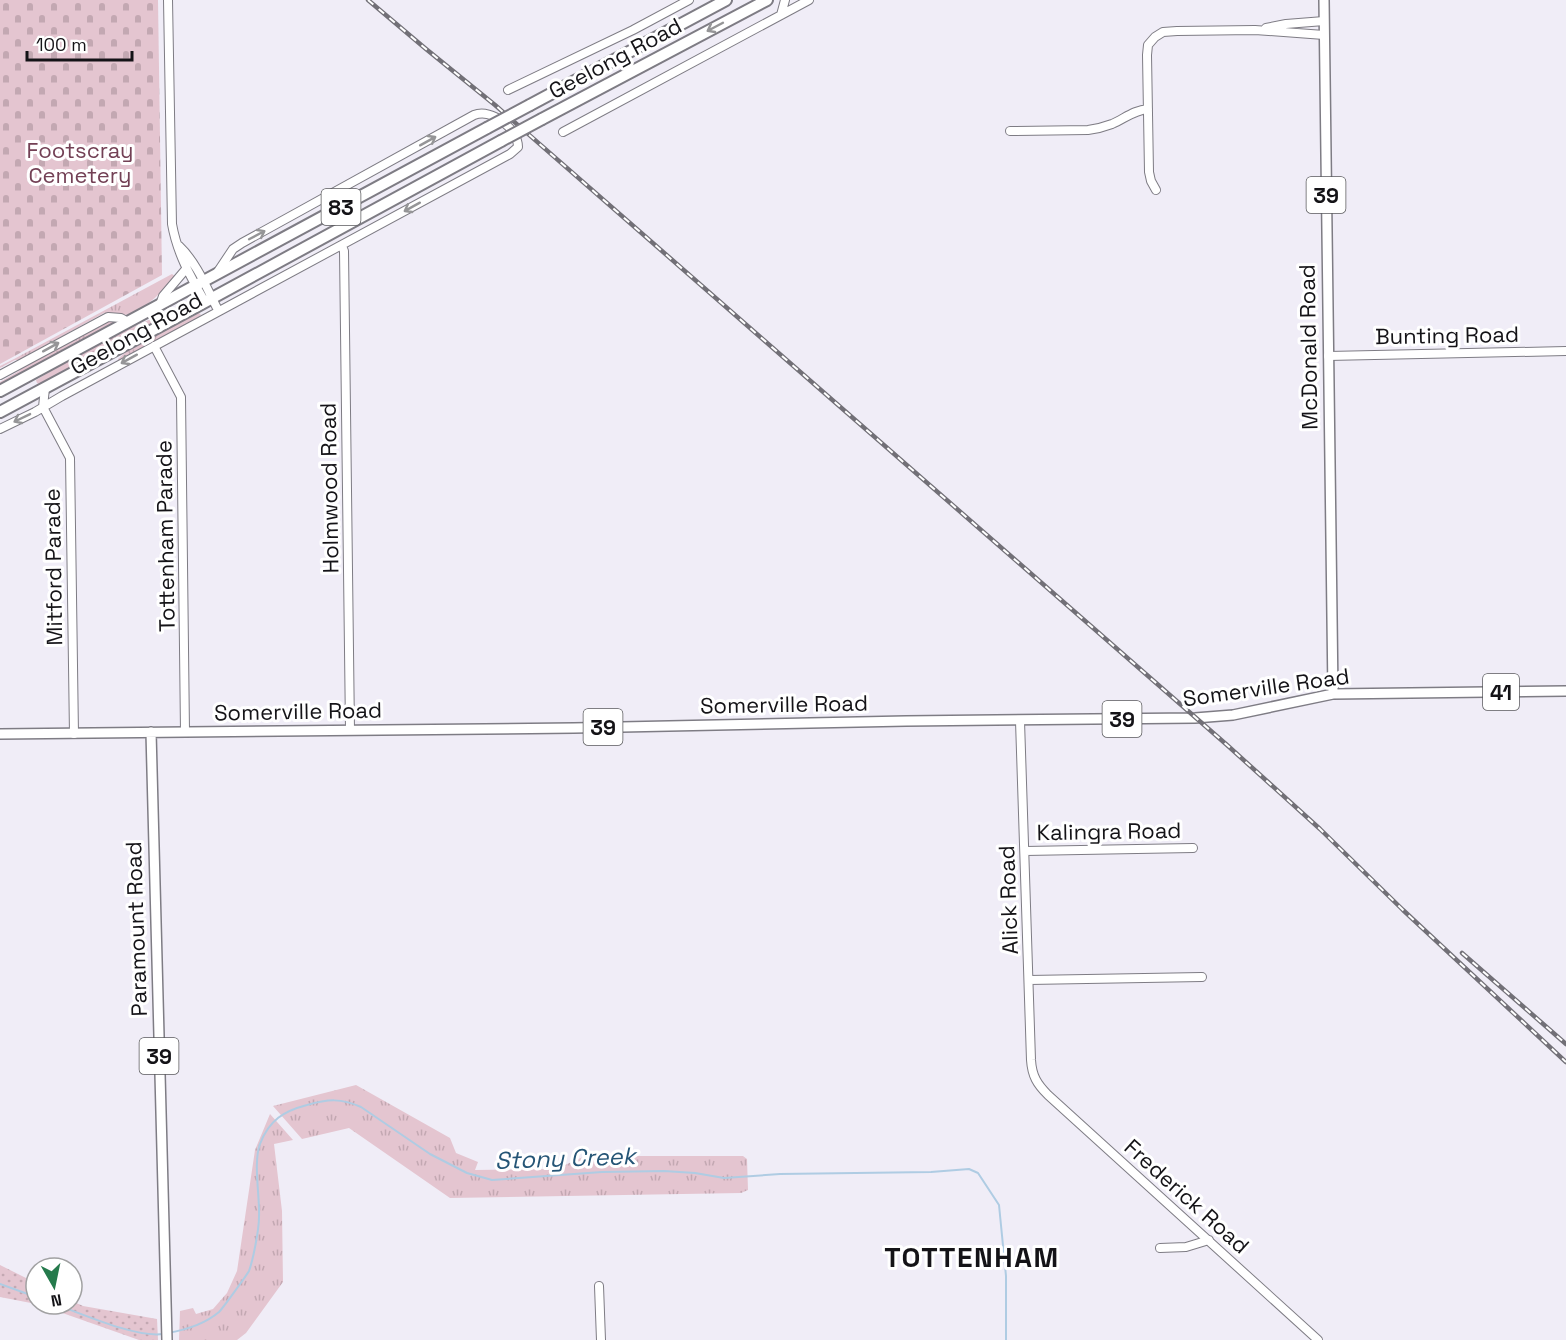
<svg xmlns="http://www.w3.org/2000/svg" width="1566" height="1340" font-family="'Space Grotesk',sans-serif">
<defs>
<pattern id="grass-tufts" width="24" height="20" patternUnits="userSpaceOnUse" patternTransform="scale(1.5)"><rect width="24" height="20" fill="#e4c5d0"/><path d="M3 7l-1-3M5 7V3M7 7l1-3M15 17l-1-3M17 17v-4M19 17l1-3" fill="none" stroke="#c3a8b2"/></pattern>
<pattern id="cemetery-stones" width="16" height="16" patternUnits="userSpaceOnUse" patternTransform="scale(1.5)"><rect width="16" height="16" fill="#e4c5d0"/><path d="M2 7V4a2 2 0 0 1 4 0v3zM10 15v-3a2 2 0 0 1 4 0v3z" fill="#c3a8b2"/></pattern>
<pattern id="park-dots" width="8" height="8" patternUnits="userSpaceOnUse" patternTransform="scale(1.5)"><rect width="8" height="8" fill="#e4c5d0"/><path d="M2 2h.1M6 6h.1" fill="none" stroke="#c3a8b2" stroke-width="1.8" stroke-linecap="round"/></pattern>
</defs>
<rect width="100%" height="100%" fill="#f0edf7"/>
<path fill="url(#grass-tufts)" d="M172 274 176 277C164 289 141 315 123 315 116 315 111 313 104 313L19 360H15L0 368V366L14 359Z
M190 300 191 303 188 304 39 384 37 383 36 380 51 371 122 332 162 314Z
M199 313 201 315 196 319 128 356 119 362 118 359 128 350Z
M112 320H116V322L0 384V382L19 371 23 366Z
M356 1085 450 1138 456 1153 478 1162 475 1170 556 1169 585 1156H743L747 1159 748 1190 741 1193 450 1198 349 1128 302 1139 273 1106Z
M270 1114 293 1140 274 1144 282 1211 283 1282 246 1333 237 1340H179L180 1311 193 1308 196 1314 213 1309 227 1293 237 1271 255 1150Z"/>
<path fill="url(#cemetery-stones)" d="M0 0H158L162 275 0 364Z"/>
<path fill="url(#park-dots)" d="M0 1265 36 1283V1304L0 1297Z
M72 1301 83 1306 157 1319 158 1340H139L37 1304H72Z"/>
<g fill="none" stroke-linecap="round" stroke-linejoin="round">
<path stroke="#afcce3" stroke-width="2" d="M0 1284 36 1297
M55 1304C82 1314 136 1338 163 1334
M168 1333C185 1330 206 1323 219 1312 223 1308 246 1276 249 1271 253 1260 259 1230 259 1217 260 1196 253 1163 260 1144 269 1120 284 1111 307 1105 328 1099 341 1098 361 1107L430 1154 467 1173 492 1180 602 1172 664 1171 695 1173 724 1178 780 1174 931 1172 969 1169 978 1173 999 1205 1006 1276V1340"/>
<g stroke="#7e7c84" stroke-width="10">
<path id="minor" d="M168 0 172 224C177 253 190 276 205 302
M781 15 785 0
M1266 28 1286 24 1324 21
M508 90 633 30 689 0
M1010 131 1088 130C1096 129 1104 127 1112 124 1124 119 1134 110 1148 109
M563 132 809 0
M1156 190 1151 181 1149 172 1147 55 1148 45 1155 37 1163 32 1177 31 1255 30 1324 35
M179 246C197 263 207 289 218 310
M342 246 344 251 350 730
M160 305 163 296 186 269
M154 346 181 397 185 732
M1328 356 1566 351
M0 375 108 317 121 318 128 322
M45 388 43 407 70 458 74 734
M0 429 35 412 62 396 510 154 518 147C518 129 492 108 474 115L242 243 233 249 217 273
M1020 721 1031 1060C1032 1076 1037 1084 1048 1095L1318 1340
M1025 851 1193 848
M1029 980 1202 977
M1160 1248 1186 1247 1209 1240
M599 1286 601 1340"/>
</g>
<g stroke="#7e7c84" stroke-width="12">
<path id="major" d="M1324 0 1333 694
M151 732 167 1340
M0 734 574 728 906 721 1195 718 1233 715 1333 694 1566 691"/>
</g>
<g stroke="#7e7c84" stroke-width="14">
<path id="highway" d="M530 105 726 0
M542 119 767 0
M0 391 487 128
M0 412 205 302 501 141"/>
</g>
<use href="#minor" stroke="#fff" stroke-width="8"/>
<use href="#major" stroke="#fff" stroke-width="9"/>
<use href="#highway" stroke="#fff" stroke-width="10"/>
<g stroke="#727077" stroke-width="4.5">
<path id="rail" d="M368 0 426 49 495 105 1227 745 1320 829 1403 910 1566 1062
M1462 953 1566 1044"/>
</g>
<use href="#rail" stroke="#fff" stroke-width="2" stroke-dasharray="7" stroke-linecap="butt"/>
<g stroke="#7e7c84" stroke-width="14" stroke-linecap="butt">
<path id="highway-bridge" d="M487 128 530 105
M501 141 542 119"/>
</g>
<use href="#highway-bridge" stroke="#fff" stroke-width="10"/>
</g>
<defs><path id="oneway-shaft" d="M-6 0H5M1.5-3L5.5 0L1.5 3" fill="none" stroke-width="1.6" stroke-linecap="round" stroke-linejoin="round" transform="scale(1.5)"/></defs>
<g stroke="#959597">
<use href="#oneway-shaft" transform="translate(715 27) rotate(152)"/>
<use href="#oneway-shaft" transform="translate(428 141) rotate(-29)"/>
<use href="#oneway-shaft" transform="translate(412 207) rotate(151)"/>
<use href="#oneway-shaft" transform="translate(257 235) rotate(-28)"/>
<use href="#oneway-shaft" transform="translate(51 347) rotate(-29)"/>
<use href="#oneway-shaft" transform="translate(129 359) rotate(151)"/>
<use href="#oneway-shaft" transform="translate(22 418) rotate(154)"/>
</g>
<g text-anchor="middle" dominant-baseline="central" stroke-width="6" stroke-linejoin="round" paint-order="stroke">
<g fill="#fff" stroke="#5a5a5d" stroke-width="1.5">
<rect x="1306.5" y="177" width="39" height="36" rx="4.5"/>
<rect x="321.5" y="189" width="39" height="36" rx="4.5"/>
<rect x="1483" y="674" width="36" height="36" rx="4.5"/>
<rect x="1102.5" y="701" width="39" height="36" rx="4.5"/>
<rect x="583.5" y="709" width="39" height="36" rx="4.5"/>
<rect x="139.5" y="1038" width="39" height="36" rx="4.5"/>
</g>
<g font-size="21" font-weight="bold" fill="#141317">
<text x="1326" y="195">39</text>
<text x="341" y="207">83</text>
<text x="1501" y="692">41</text>
<text x="1122" y="719">39</text>
<text x="603" y="727">39</text>
<text x="159" y="1056">39</text>
</g>
<g font-size="22" fill="#141317" stroke="#fff">
<text transform="translate(615 58) rotate(-28)">Geelong Road</text>
<text transform="translate(136 333) rotate(-29)">Geelong Road</text>
<text transform="translate(1447 335) rotate(-1)">Bunting Road</text>
<text transform="translate(1308 347) rotate(-91)">McDonald Road</text>
<text transform="translate(329 488) rotate(-91)">Holmwood Road</text>
<text transform="translate(165 536) rotate(-91)">Tottenham Parade</text>
<text transform="translate(53 567) rotate(-91)">Mitford Parade</text>
<text transform="translate(1266 687) rotate(-8)">Somerville Road</text>
<text transform="translate(784 704) rotate(-1)">Somerville Road</text>
<text transform="translate(298 711) rotate(-1)">Somerville Road</text>
<text transform="translate(1109 831) rotate(-1)">Kalingra Road</text>
<text transform="translate(1008 900) rotate(-92)">Alick Road</text>
<text transform="translate(136 929) rotate(-92)">Paramount Road</text>
<text transform="translate(1187 1196) rotate(42)">Frederick Road</text>
</g>
<g font-size="22" fill="#734055" stroke="#fff">
<text x="80" y="150">Footscray<tspan x="80" dy="25">Cemetery</tspan></text>
</g>
<g font-size="24" font-style="italic" fill="#255576" stroke="#fff">
<text transform="translate(565 1158) rotate(-2)">Stony Creek</text>
</g>
<g font-size="28" font-weight="bold" letter-spacing="1.5" fill="#141317" stroke="#fff">
<text x="972" y="1257">TOTTENHAM</text>
</g>
</g>
<g transform="translate(54 1286) rotate(171)"><circle r="28" fill="#ffffff" stroke="#a1a1a2" stroke-width="1.5"/>
<path d="M0-4.5L10 22L0 15L-10 22Z" fill="#257a4c"/>
<text y="-9" font-size="16" font-weight="bold" text-anchor="middle" fill="#141317">N</text>
</g>
<path d="M27 51v9h105v-9" fill="none" stroke="#141317" stroke-width="3"/>
<text x="36" y="51" font-size="18" fill="#141317" stroke="#ffffff" stroke-width="4.5" paint-order="stroke">100 m</text>
</svg>
